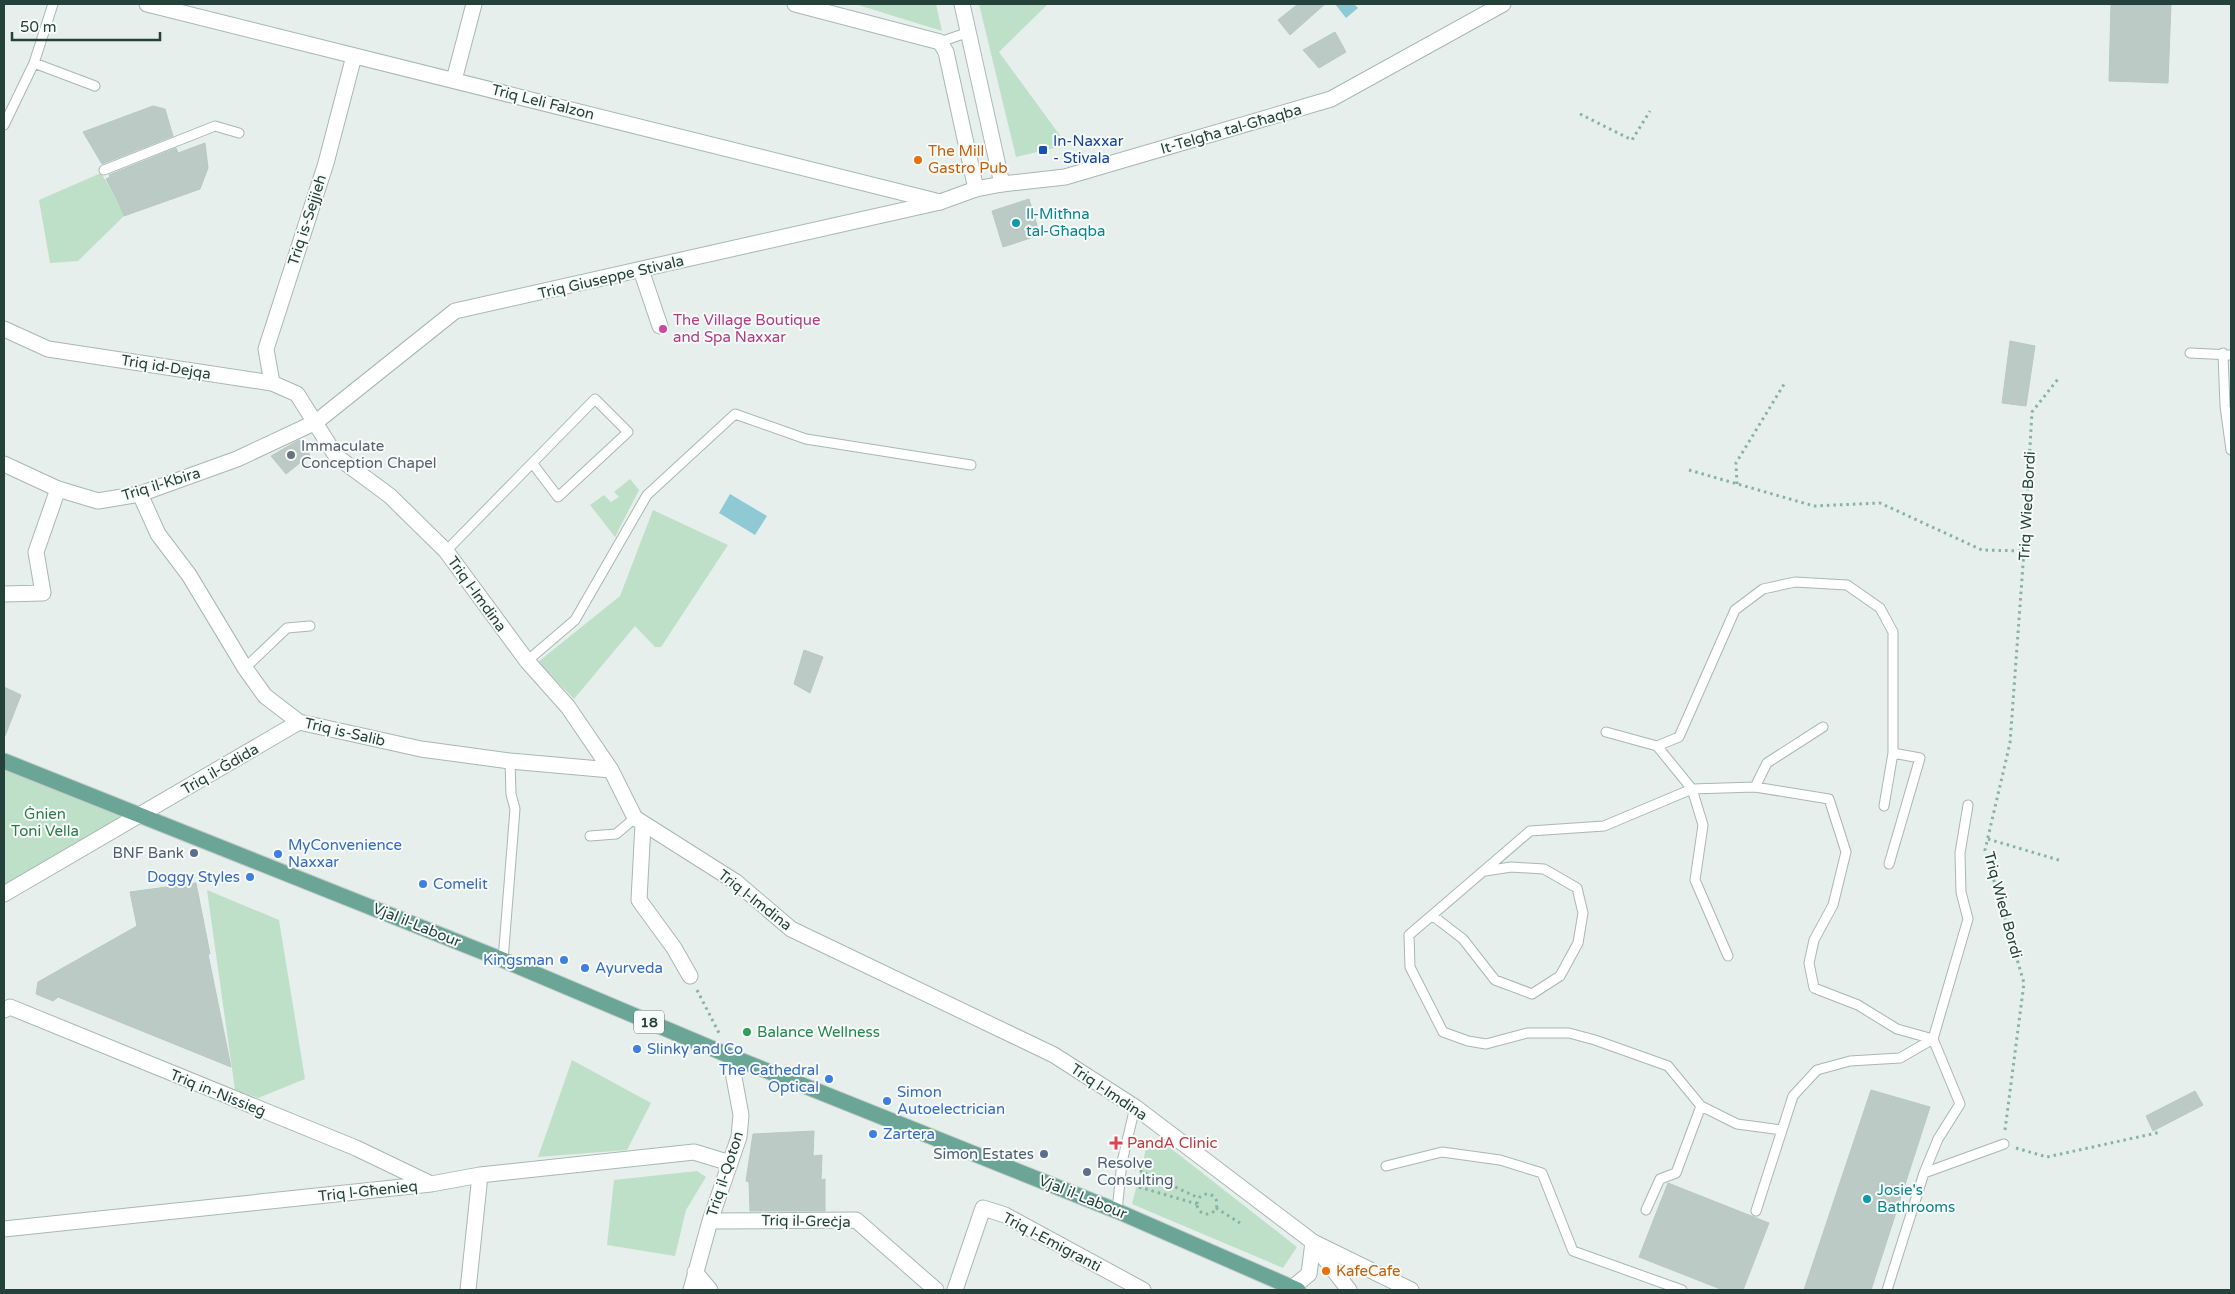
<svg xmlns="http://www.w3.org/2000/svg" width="2235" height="1294" font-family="'Varela Round',sans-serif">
<rect width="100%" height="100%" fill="#e6efeb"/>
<path fill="#bfe0c8" d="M855 4H936L942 31Z
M979 4H1048L999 52 1067 145 1016 157Z
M101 173 117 199 124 216 78 261 50 263 39 200Z
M630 479 639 490 615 537 590 505 604 495 611 502 619 497 614 492Z
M653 510 728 545 661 647H655L635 626 574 699 538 662 620 596Z
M4 761 141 815 4 894Z
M207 890 279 920 305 1079 258 1098 235 1090Z
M572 1060 651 1103 627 1150 538 1157Z
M1159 1139 1297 1247 1283 1268 1132 1204 1147 1145Z
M697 1171 706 1177 686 1210 675 1256 607 1245 614 1180Z"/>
<path fill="#8ec9d4" d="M1335 4H1354L1358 8 1346 18Z
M730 494 767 516 755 535 719 513Z"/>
<path fill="#bbcac4" stroke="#b8c9c2" d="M1298 4H1325L1290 35 1278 20Z
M2111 4H2171L2168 83 2109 81Z
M1335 32 1346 52 1319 68 1303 50Z
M153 106 165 109 173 136 102 164 83 132Z
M205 143 208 168 200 189 124 216 117 199 106 179 110 177 109 175 176 148 178 153Z
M1029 199 1040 235 1003 247 992 211Z
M2010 341 2035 346 2026 406 2002 403Z
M299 440 310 455 286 474 271 456Z
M804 650 823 657 810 693 794 684Z
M4 687 21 695 5 736H4Z
M196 883 210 954H208L231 1067 58 997 53 1001 36 994 38 982 137 926 130 892Z
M1871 1090 1930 1107 1871 1290H1804Z
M2195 1091 2203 1105 2153 1131 2146 1116Z
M814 1131 813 1156 822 1155 821 1180 825 1179V1211H750L749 1182 746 1181 753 1134Z
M1668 1183 1769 1223 1743 1290H1723L1639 1257Z"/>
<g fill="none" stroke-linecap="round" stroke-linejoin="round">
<g stroke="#a8b8b2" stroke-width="11">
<path id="service" d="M940 42 969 32
M34 63 95 86
M4 125 34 63 53 4
M104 170 215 126 239 133
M2190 353 2231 355
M2223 353 2225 406 2231 450
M446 551 595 399 628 432 558 497 533 464
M527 661 575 620 647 495 735 414 806 439 971 465
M245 668 287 628 310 626
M1606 732 1657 746 1692 789 1703 825 1695 880 1728 956
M1657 746 1679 737 1735 610 1763 589 1795 582 1847 585 1880 608 1893 632V753L1884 806
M1755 787 1767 763 1823 727
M590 836 616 834 635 818
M1889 864 1920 758 1893 753
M1433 916 1463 939 1495 980 1532 994 1560 976 1578 943 1583 913 1577 888 1544 869 1511 867 1485 871
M503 960 515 809 511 794 510 761
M1782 1130 1737 1124 1701 1106 1668 1066 1595 1040 1569 1033H1527L1486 1044 1468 1041 1443 1032 1410 967 1409 935 1530 831 1604 826 1692 789 1755 787 1829 799 1846 852 1833 905 1814 940 1809 963 1814 988 1858 1005 1897 1029 1933 1039
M1386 1166 1442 1152 1500 1160 1542 1173 1573 1251 1682 1290
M1924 1173 1938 1139 1960 1104 1933 1039 1968 919 1961 892 1960 853 1968 805
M1646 1210 1660 1179 1676 1173 1701 1106
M1117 1211 1122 1162 1135 1107
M1756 1211 1793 1096 1817 1070 1850 1061 1900 1058 1933 1039
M1887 1290 1924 1173 2004 1144"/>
</g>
<g stroke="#a8b8b2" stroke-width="17">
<path id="minor" d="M147 4 940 202
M795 4 940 42 946 52 976 189
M962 4 1002 184
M454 80 474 4
M641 270 660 326
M4 329 48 349 272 383 297 394 336 456 390 496 446 551 527 661 568 707 611 770 635 818 736 882 791 929 1054 1055 1135 1107 1313 1242 1411 1290
M272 383 266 349 326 163 354 56
M140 494 158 534 189 575 245 668 265 696 299 722 421 749 510 761 611 770
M4 594 43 593 36 552 58 489
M643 824 639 900 674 948 690 976
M4 894 299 722
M4 1010 10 1007 356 1148 431 1184
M710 1221 856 1220 936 1290
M4 1229 431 1184 480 1175 694 1152 730 1163
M1315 1246 1349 1290
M695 1272 710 1290
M1292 1288 1309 1274 1313 1242
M468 1290 480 1175
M691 1290 710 1221 739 1137 741 1115 730 1056
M955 1290 983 1208 1005 1215 1143 1290"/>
</g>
<g stroke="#a8b8b2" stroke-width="17">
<path id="tertiary" d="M4 464 58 489 98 501 140 494 237 459 316 422 455 311 940 202 976 189 1002 184 1065 177 1331 99 1503 4"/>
</g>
<g stroke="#c2cac8" stroke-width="17">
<path id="primary" d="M4 761 503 960 730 1056 1117 1211 1298 1290"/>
</g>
<path stroke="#86b3a5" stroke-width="3" stroke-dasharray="2.5 4" stroke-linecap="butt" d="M1580 114 1632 140 1650 111
M1689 470 1814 506 1880 503 1982 550 2024 551
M1737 484 1736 463 1786 381
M1988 839 2062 861
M697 990 719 1033
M2005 1130 2024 983 1985 850 2010 743 2024 551 2032 412 2058 379
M2016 1148 2047 1157 2161 1132
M1134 1168 1199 1198
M1139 1187 1197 1204
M1197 1204a10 10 0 1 1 20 0a10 10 0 1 1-20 0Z
M1216 1208 1240 1223"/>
<use href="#service" stroke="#fff" stroke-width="9"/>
<use href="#minor" stroke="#fff" stroke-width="15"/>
<use href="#tertiary" stroke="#fff" stroke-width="15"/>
<use href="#primary" stroke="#6aa596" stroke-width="15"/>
</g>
<rect fill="#1a4fb4" stroke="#f7fbf9" stroke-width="2" x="1038" y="145" width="10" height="10" rx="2.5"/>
<g fill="#e8710a" stroke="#f7fbf9" stroke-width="2">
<circle cx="918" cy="160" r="5"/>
<circle cx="1326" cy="1271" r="5"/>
</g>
<g fill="#0f9aa8" stroke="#f7fbf9" stroke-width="2">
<circle cx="1016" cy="223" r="5"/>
<circle cx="1867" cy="1199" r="5"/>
</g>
<circle fill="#d1479c" stroke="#f7fbf9" stroke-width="2" cx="663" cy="329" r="5"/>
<circle fill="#6b7280" stroke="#f7fbf9" stroke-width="2" cx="291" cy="455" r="5"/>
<g fill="#5c6f8a" stroke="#f7fbf9" stroke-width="2">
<circle cx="194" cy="853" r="5"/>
<circle cx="1044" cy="1154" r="5"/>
<circle cx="1087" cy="1172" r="5"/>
</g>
<g fill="#3f7fe0" stroke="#f7fbf9" stroke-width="2">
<circle cx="278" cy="854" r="5"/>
<circle cx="250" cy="877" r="5"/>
<circle cx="423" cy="884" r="5"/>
<circle cx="564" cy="960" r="5"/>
<circle cx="585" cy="968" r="5"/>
<circle cx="637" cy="1049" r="5"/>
<circle cx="829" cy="1079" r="5"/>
<circle cx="887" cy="1101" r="5"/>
<circle cx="873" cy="1134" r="5"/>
</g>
<circle fill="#2e9e5b" stroke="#f7fbf9" stroke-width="2" cx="747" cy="1032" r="5"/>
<path fill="#e0444e" stroke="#f7fbf9" stroke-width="2" d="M1113.5 1135.5h5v5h5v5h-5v5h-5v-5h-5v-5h5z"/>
<g text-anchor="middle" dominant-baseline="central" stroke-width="4" stroke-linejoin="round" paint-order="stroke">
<rect fill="#f7fbf9" stroke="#637a73" stroke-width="1" x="634" y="1010.5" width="30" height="23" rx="4"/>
<g font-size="14" font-weight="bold" fill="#24423a">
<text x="649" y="1022">18</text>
</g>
<g font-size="15" fill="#24423a" stroke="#f7fbf9">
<text transform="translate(543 102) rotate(14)">Triq Leli Falzon</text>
<text transform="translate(1231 129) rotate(-16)">It-Telgħa tal-Għaqba</text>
<text transform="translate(307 220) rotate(-72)">Triq is-Sejjieh</text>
<text transform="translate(611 277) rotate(-13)">Triq Giuseppe Stivala</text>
<text transform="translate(166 367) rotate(9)">Triq id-Dejqa</text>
<text transform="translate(161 484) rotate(-17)">Triq il-Kbira</text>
<text transform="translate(2027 506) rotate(-87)">Triq Wied Bordi</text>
<text transform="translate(477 594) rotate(54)">Triq l-Imdina</text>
<text transform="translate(345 732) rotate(13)">Triq is-Salib</text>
<text transform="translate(220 769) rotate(-30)">Triq il-Ġdida</text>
<text transform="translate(755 900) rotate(38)">Triq l-Imdina</text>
<text transform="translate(2003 905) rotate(75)">Triq Wied Bordi</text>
<text transform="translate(417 925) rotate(22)">Vjal il-Labour</text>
<text transform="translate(1109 1092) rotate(34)">Triq l-Imdina</text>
<text transform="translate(218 1093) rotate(22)">Triq in-Nissieġ</text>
<text transform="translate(725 1174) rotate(-72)">Triq il-Qoton</text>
<text transform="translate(368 1191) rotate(-6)">Triq l-Għenieq</text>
<text transform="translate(1083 1197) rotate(22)">Vjal il-Labour</text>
<text transform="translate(806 1221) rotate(1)">Triq il-Greċja</text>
<text transform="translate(1052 1242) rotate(28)">Triq l-Emigranti</text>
</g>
<g font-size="15" fill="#164399" stroke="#f7fbf9" text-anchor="start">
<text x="1053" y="141">In-Naxxar<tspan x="1053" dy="17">- Stivala</tspan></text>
</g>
<g font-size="15" fill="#c56008" stroke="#f7fbf9" text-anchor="start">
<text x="928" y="151">The Mill<tspan x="928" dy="17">Gastro Pub</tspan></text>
<text x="1336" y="1271">KafeCafe</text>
</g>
<g font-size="15" fill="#0d838f" stroke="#f7fbf9" text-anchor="start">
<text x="1026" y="214">Il-Mitħna<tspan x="1026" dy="17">tal-Għaqba</tspan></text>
<text x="1877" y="1190">Josie's<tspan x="1877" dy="17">Bathrooms</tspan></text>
</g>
<g font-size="15" fill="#b23c85" stroke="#f7fbf9" text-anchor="start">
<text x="673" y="320">The Village Boutique<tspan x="673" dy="17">and Spa Naxxar</tspan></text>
</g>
<g font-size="15" fill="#5b616d" stroke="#f7fbf9" text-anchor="start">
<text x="301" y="446">Immaculate<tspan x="301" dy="17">Conception Chapel</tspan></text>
</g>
<g font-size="15" fill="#2d7a4b" stroke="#f7fbf9">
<text x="45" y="814">Ġnien<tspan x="45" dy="17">Toni Vella</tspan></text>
</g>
<g font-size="15" fill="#366cbe" stroke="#f7fbf9" text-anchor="start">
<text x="288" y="845">MyConvenience<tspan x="288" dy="17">Naxxar</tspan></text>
<text x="240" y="877" text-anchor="end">Doggy Styles</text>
<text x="433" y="884">Comelit</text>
<text x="554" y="960" text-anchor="end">Kingsman</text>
<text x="595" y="968">Ayurveda</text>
<text x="647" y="1049">Slinky and Co</text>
<text x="819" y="1070" text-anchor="end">The Cathedral<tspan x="819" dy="17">Optical</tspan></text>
<text x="897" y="1092">Simon<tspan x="897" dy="17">Autoelectrician</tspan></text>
<text x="883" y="1134">Zartera</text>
</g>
<g font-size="15" fill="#4e5e75" stroke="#f7fbf9" text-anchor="end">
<text x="184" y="853">BNF Bank</text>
<text x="1034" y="1154">Simon Estates</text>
<text x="1097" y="1163" text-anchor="start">Resolve<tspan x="1097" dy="17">Consulting</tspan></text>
</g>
<g font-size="15" fill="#27864d" stroke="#f7fbf9" text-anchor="start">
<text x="757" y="1032">Balance Wellness</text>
</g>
<g font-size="15" fill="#be3a42" stroke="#f7fbf9" text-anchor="start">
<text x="1127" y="1143">PandA Clinic</text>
</g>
</g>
<rect width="2235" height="1294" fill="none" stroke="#24423a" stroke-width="10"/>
<path d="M12 32v8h148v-8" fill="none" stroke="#24423a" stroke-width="2.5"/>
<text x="20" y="32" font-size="15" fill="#24423a" stroke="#f7fbf9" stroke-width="4" paint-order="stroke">50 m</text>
</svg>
